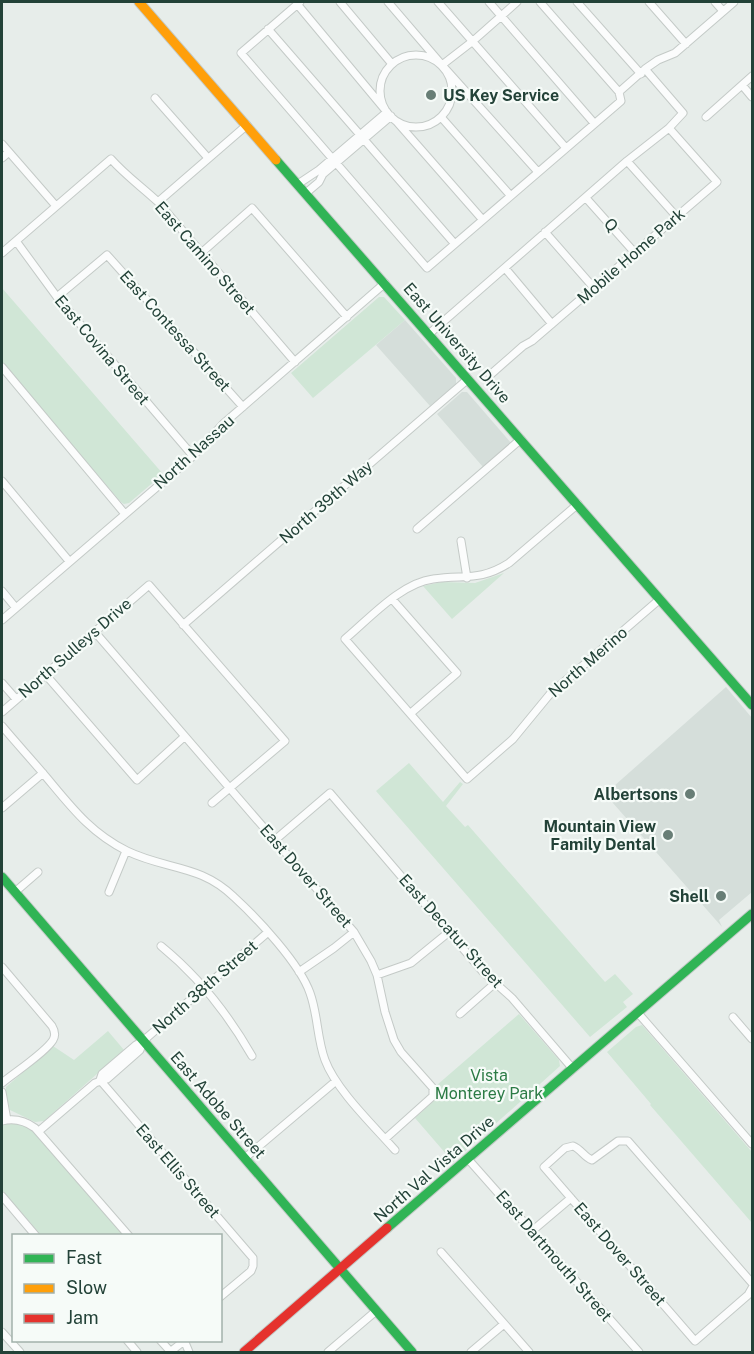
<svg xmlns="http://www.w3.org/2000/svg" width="754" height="1354" font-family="'Public Sans',sans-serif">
<rect width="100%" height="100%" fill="#e7edea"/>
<path fill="#d5deda" d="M405 320 456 378V384L430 406 376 345Z
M462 392H467L511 443 483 467 437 414Z
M726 687 752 718V892L719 920 722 927 605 794Z"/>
<path fill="#d0e6d6" d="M2 288 163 474 129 503 124 504 121 502 2 364Z
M379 297H384L405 320 313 398 291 373Z
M504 573 452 619 423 586 442 582 475 583Z
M409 763 443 802 460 782 463 784 446 806 465 827 468 825 605 982 615 974 633 994 623 1002 627 1007 590 1037 376 791Z
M519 1014 559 1060 560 1066 453 1162 415 1118 438 1097 439 1088 437 1085Z
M642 1025 752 1152V1223L650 1105 651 1104 607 1052 636 1027Z
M108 1031 124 1050 44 1121 35 1122 10 1110 6 1095V1087L53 1046 74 1060Z
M9 1123 21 1124 35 1132 124 1235H41L2 1190V1124Z"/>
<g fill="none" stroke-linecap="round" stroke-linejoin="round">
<g stroke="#c4cac7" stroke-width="9">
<path id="street" d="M300 2 241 53 427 268 621 101 619 92 645 69 658 60 675 53 734 2
M340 2 392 64
M388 2 442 65 538 172
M438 2 566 148
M489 2 594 123
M540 2 619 92
M577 2 641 74
M649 2 686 44
M715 2 723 11
M297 4 387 112 319 170 298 184
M268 29 454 243
M380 91a36 36 0 1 1 72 0a36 36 0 1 1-72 0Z
M442 65 473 41 517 2
M742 85 752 97
M155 98 208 158
M441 117 510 195
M706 117 752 76
M397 122 482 219
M2 144 56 206
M2 158 9 152
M627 161 676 216
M306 193 319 182 323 174 391 116
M586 198 635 253
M158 202 247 125
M545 232 594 288
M16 241 57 297 193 456
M2 253 111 159C125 175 142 187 158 202L295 362
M200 254 252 208 347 317
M505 268 552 324
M57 297 107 255 243 407
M429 334 627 161 669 128
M2 367 125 514
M490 375 523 346 532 341 717 182 669 128 683 113 645 69
M2 481 69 561
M578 504 509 563C479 582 464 574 433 579 401 583 369 619 345 639L467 779 513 739 550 694 660 599
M417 529 521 439
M461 541 467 578
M2 591 16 608
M392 599 457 673 411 713
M2 620 193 456 223 424 385 283
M183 625 468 379
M94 631 354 932 371 961 377 975 385 1012 394 1040 401 1052 433 1088V1096L385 1139
M45 674 137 780 184 737
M2 683 16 699
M2 712 149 585 285 741 212 803
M2 726C17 744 32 760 47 778 72 808 91 833 127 851 166 870 200 864 234 897 258 919 300 964 310 993 318 1015 317 1039 325 1060 336 1090 374 1126 395 1150
M2 808 43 773
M275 840 330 793 483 972 512 998 573 1069
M15 892 38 872
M109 892 126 851
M161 946C199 977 228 1014 252 1056
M2 967 52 1026C55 1031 56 1035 53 1040 46 1052 14 1073 2 1083
M299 972 334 948 354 932
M377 975 411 963 449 932
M638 1013 752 1144
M460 1014 494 984
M733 1017 752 1039
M100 1080 253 1258V1266L251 1271 220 1297
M100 1080 102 1074 136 1045 143 1041 267 933
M2 1092 7 1120
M2 1121C14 1118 24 1120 35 1128L129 1236
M39 1131 95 1083 107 1079 140 1050 143 1041
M245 1158 336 1081
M468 1159 639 1352
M2 1196 36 1236
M532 1231 571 1198
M441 1252 529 1352
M752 1283 628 1141H618L592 1160C584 1157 581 1149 573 1146L565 1148 544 1167 695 1341 748 1295 752 1288
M2 1332 20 1352
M127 1340 137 1352
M160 1340 171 1352
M184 1340 189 1352
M170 1352 184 1341
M328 1352 376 1311
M471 1352 504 1324"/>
</g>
<g stroke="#c3cac7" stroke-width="11">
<path id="fast" d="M276 160 752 705
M2 877 412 1352
M387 1228 752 914"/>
</g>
<g stroke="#c3cac7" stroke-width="11">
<path id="slow" d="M139 2 276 160"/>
</g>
<g stroke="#c3cac7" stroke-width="11">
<path id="jam" d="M244 1352 387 1228"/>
</g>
<use href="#street" stroke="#fbfcfc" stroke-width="7"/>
<use href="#fast" stroke="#30b455" stroke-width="9"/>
<use href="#slow" stroke="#ff9f0a" stroke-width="9"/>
<use href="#jam" stroke="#e5322d" stroke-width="9"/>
</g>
<g fill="#687e76" stroke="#f6fbf8" stroke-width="2">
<circle cx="431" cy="95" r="6"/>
<circle cx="690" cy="794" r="6"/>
<circle cx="668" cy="835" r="6"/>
<circle cx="721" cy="896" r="6"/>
</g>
<g text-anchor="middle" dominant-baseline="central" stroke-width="4.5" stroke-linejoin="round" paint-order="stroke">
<g font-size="16" font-weight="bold" fill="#234238" stroke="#f6fbf8" text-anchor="end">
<text x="443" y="95" text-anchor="start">US Key Service</text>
<text x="678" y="794">Albertsons</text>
<text x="656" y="826">Mountain View<tspan x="656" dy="18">Family Dental</tspan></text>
<text x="709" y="896">Shell</text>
</g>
<g font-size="16" fill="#234238" stroke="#f6fbf8">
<text transform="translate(611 225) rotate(48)">Q</text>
<text transform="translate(631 256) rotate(-41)">Mobile Home Park</text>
<text transform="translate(205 258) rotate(49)">East Camino Street</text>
<text transform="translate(175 331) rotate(48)">East Contessa Street</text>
<text transform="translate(457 343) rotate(49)">East University Drive</text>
<text transform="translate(102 350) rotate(50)">East Covina Street</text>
<text transform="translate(194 452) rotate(-42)">North Nassau</text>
<text transform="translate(326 502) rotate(-41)">North 39th Way</text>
<text transform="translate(75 648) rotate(-41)">North Sulleys Drive</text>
<text transform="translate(588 662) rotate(-41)">North Merino</text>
<text transform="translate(306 876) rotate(49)">East Dover Street</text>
<text transform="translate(451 931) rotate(48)">East Decatur Street</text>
<text transform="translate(205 987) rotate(-41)">North 38th Street</text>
<text transform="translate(218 1105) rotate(49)">East Adobe Street</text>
<text transform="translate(434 1169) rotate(-41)">North Val Vista Drive</text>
<text transform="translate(178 1171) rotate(49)">East Ellis Street</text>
<text transform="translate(620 1254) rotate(49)">East Dover Street</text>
<text transform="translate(554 1256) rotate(49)">East Dartmouth Street</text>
</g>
<g font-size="16" fill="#2b7b45" stroke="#f6fbf8">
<text x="489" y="1075">Vista<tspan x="489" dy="18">Monterey Park</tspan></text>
</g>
</g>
<rect width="754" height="1354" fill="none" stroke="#234238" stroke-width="6"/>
<rect x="12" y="1234" width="210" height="108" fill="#f6fbf8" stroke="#a2b1ab" stroke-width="1.5"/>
<rect x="24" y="1254" width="30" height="9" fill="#30b455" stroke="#a2b1ab" stroke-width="1.5"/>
<text x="66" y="1264" font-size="18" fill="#234238">Fast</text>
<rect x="24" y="1284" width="30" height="9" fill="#ff9f0a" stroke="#a2b1ab" stroke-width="1.5"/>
<text x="66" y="1294" font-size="18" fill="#234238">Slow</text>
<rect x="24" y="1314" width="30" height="9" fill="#e5322d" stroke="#a2b1ab" stroke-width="1.5"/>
<text x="66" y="1324" font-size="18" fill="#234238">Jam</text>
</svg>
